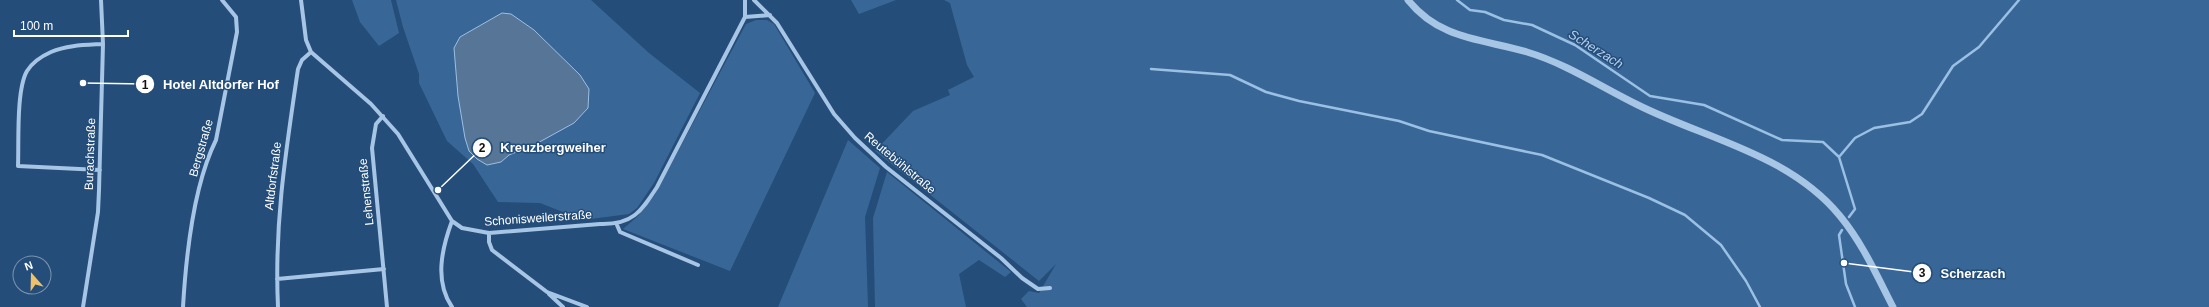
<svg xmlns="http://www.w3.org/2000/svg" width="2209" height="307" font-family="Arial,sans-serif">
<rect width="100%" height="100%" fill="#244d79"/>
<path fill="#386797" d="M352 0H391L399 33 379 46 360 22Z
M396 0H591L649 53 700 93 654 183 637 208 629 214 583 220 540 203 498 202 473 164 447 141 419 83V74L403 27Z
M851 0H896L859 14Z
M944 0H2209V307H1027L1021 299 1029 291 1039 293 1056 264 1039 281 875 151 913 111 950 95 948 90 974 77 967 65 950 3Z
M756 20H767L774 24 815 93 730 271 623 229 638 216 654 196 746 24Z
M848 140 880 168 865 217 868 307H778Z
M887 172 1011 272 1005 277 979 260 959 274 966 307H875L873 218Z"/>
<path fill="#577596" stroke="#9bc0e4" d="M502 13 511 14 534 30 580 75 589 89 588 108 574 123 534 145 509 155 501 162 487 165 477 159 469 151 465 138 458 96 454 48 460 37Z"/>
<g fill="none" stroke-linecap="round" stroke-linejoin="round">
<path stroke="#9bc0e4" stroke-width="2.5" d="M1457 0 1470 10 1485 12 1504 20 1532 25 1575 45 1650 96 1704 105 1782 140 1823 142 1839 157 1855 209 1849 217
M1151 69 1230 75 1266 92 1299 101 1399 121 1429 131 1542 155 1649 198 1685 215 1721 245 1746 281 1760 307
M1839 157 1855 138 1874 128 1910 122 1922 114 1953 66 1979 47 2019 0
M1842 230 1839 235 1846 284 1855 307"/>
<path stroke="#a7c5e4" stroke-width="4" d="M301 0 306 40 311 52 371 104 398 134 452 221 462 228 489 233 600 224C632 225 641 212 657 187L745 17V0
M754 0 777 23 834 114 855 138 886 167 1001 258 1022 278 1038 289 1050 288
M745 17 770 15
M383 116 376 124 372 148 387 307
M100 170 18 166C19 143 16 90 27 71 32 63 42 56 51 52 67 45 86 45 103 44
M617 225 620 232 698 265
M489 233V242L492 250 547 292 587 307
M277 279 384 269
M549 294 563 307
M83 307 98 212 99 190 103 44 101 0
M183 307C186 256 193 186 216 140L237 32 236 17 222 0
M278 307C274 224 286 150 298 69L302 60 311 52
M452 307C434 281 442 248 452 221"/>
<path stroke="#a7c5e4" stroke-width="7" d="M1408 0C1440 40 1483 39 1527 52 1567 64 1601 87 1638 105 1706 139 1789 154 1840 216 1863 244 1877 276 1893 307"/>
</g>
<g text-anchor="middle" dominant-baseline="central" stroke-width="3" stroke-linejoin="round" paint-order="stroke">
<g font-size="12" fill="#fff" stroke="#244d79">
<text transform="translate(201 148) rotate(-74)">Bergstraße</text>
<text transform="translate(90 154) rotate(-88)">Burachstraße</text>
<text transform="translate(900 163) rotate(40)">Reutebühlstraße</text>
<text transform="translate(273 176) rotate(-83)">Altdorfstraße</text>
<text transform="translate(366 192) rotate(-96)">Lehenstraße</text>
<text transform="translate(538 218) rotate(-4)">Schonisweilerstraße</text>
</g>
<g font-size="13" font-style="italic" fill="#b2cfec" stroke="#244d79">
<text transform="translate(1596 49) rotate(32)">Scherzach</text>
</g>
</g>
<path fill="none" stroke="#fff" stroke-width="1.5" d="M83 83L145 84M438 190L482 148M1844 263L1922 273"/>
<g fill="#fff" stroke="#244d79" stroke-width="1.5">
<circle cx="83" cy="83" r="4"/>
<circle cx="438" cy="190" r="4"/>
<circle cx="1844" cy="263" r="4"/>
<circle cx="145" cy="84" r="10"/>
<circle cx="482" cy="148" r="10"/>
<circle cx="1922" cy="273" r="10"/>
</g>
<g font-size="12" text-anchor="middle" font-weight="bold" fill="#111">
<text x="145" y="89">1</text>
<text x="482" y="152">2</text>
<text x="1922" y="277">3</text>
</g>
<g font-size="13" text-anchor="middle" font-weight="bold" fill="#fff" stroke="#244d79" stroke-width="3" stroke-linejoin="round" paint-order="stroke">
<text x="221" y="89">Hotel Altdorfer Hof</text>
<text x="553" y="152">Kreuzbergweiher</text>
<text x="1973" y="278">Scherzach</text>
</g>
<g transform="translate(32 275) rotate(340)"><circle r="19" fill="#244d79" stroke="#7c94af"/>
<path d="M0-3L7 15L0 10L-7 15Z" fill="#edc26b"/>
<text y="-6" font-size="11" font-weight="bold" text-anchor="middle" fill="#ffffff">N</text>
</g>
<path d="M14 30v6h114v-6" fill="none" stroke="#ffffff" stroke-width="2"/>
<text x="20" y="30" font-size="12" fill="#ffffff" stroke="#244d79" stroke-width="3" paint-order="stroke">100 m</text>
</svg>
